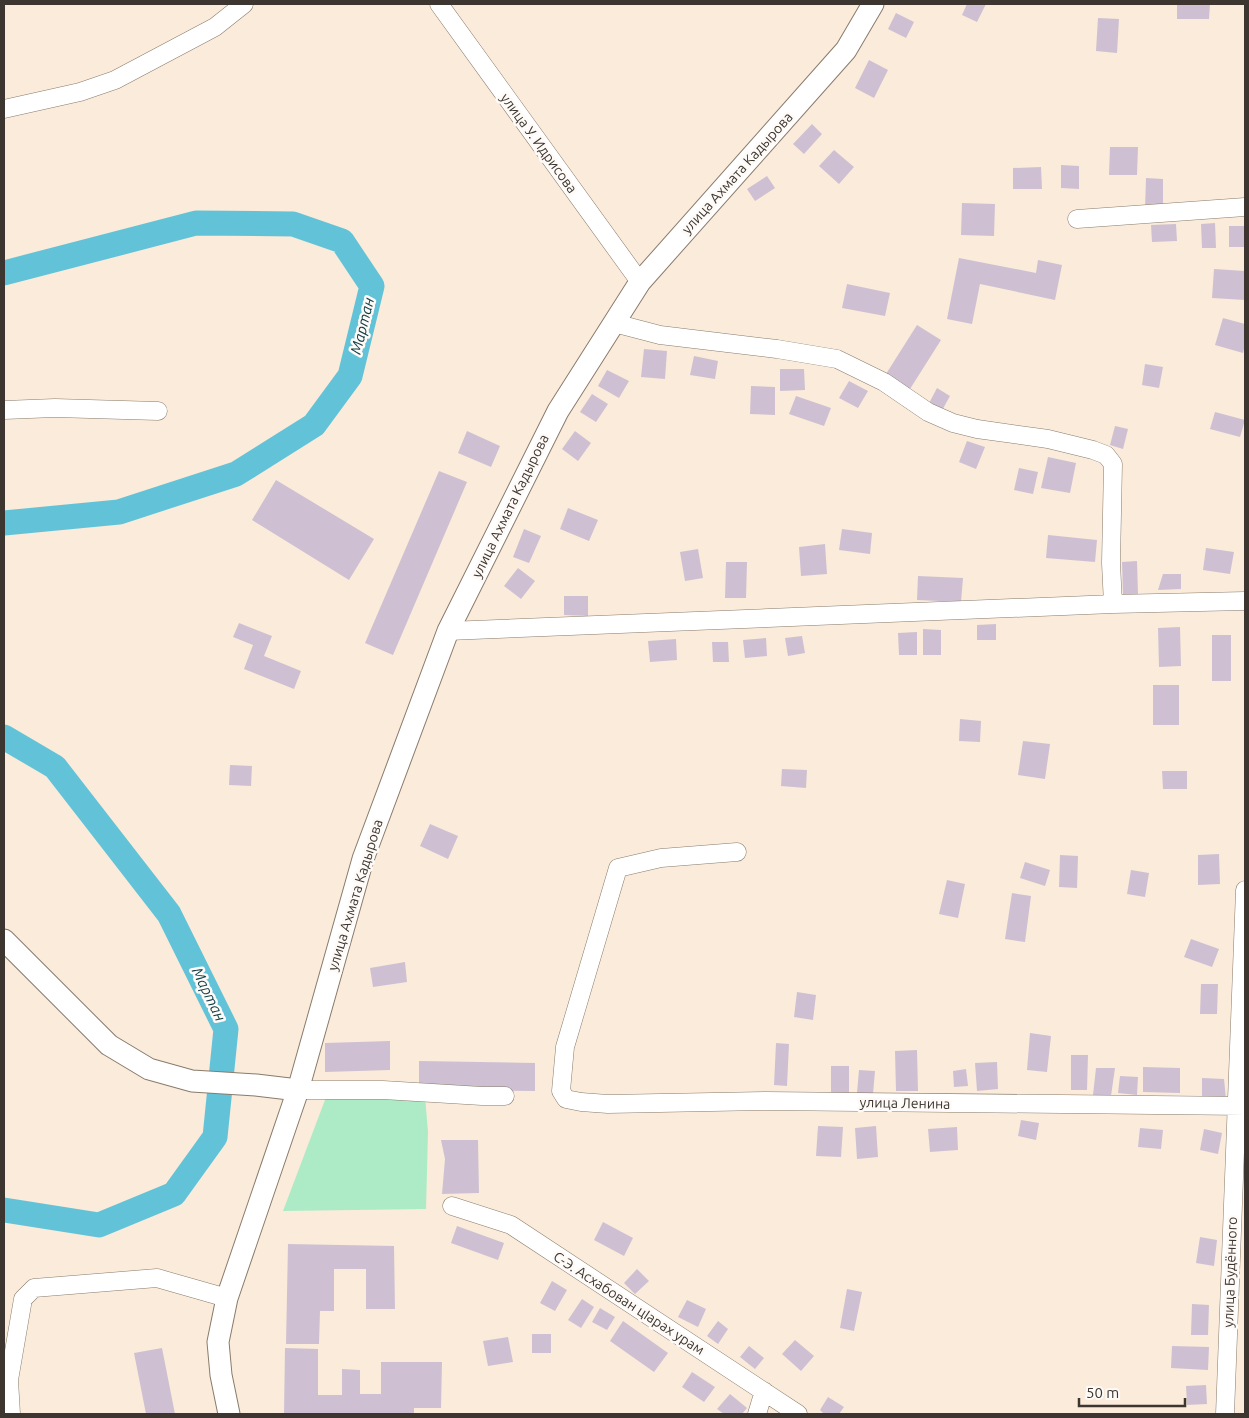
<svg xmlns="http://www.w3.org/2000/svg" width="1249" height="1418" font-family="Ubuntu,sans-serif">
<rect width="100%" height="100%" fill="#fbebda"/>
<path fill="#acebc6" d="M328 1092 425 1096 428 1132 426 1209 283 1211Z"/>
<g fill="none" stroke-linecap="round" stroke-linejoin="round">
<path stroke="#62c3d8" stroke-width="25" d="M4 273 196 223 293 224 342 241 372 286 350 376 314 425 236 474 119 512 4 523
M4 737 55 767 169 914 226 1029 215 1137 174 1194 99 1225 4 1210"/>
</g>
<path fill="#cec0d2" d="M967 4H986L977 22 962 15Z
M1177 4H1210L1209 19H1177Z
M896 13 914 22 906 38 888 29Z
M1098 18 1119 19 1117 53 1096 51Z
M869 60 888 70 874 98 855 88Z
M812 124 822 134 804 154 793 144Z
M1110 147H1138L1137 175H1109Z
M834 150 854 167 839 184 819 166Z
M1061 165 1079 166V189L1061 188Z
M1041 167 1042 189H1013V168Z
M767 176 775 188 755 201 747 189Z
M1146 178 1163 179V210L1145 209Z
M962 203 995 204 994 236 961 235Z
M1215 223 1216 248H1202L1201 224Z
M1176 224 1177 241 1152 242 1151 225Z
M1229 226H1245V247H1229Z
M959 258 1036 273 1038 260 1062 265 1055 300 980 284 972 324 947 319Z
M1214 269 1245 271V300L1212 298Z
M847 284 890 293 885 316 842 308Z
M1223 318 1245 324V345L1243 353 1215 345Z
M917 325 941 340 910 389 886 374Z
M644 349 667 351 665 379 641 377Z
M694 356 718 361 715 379 690 375Z
M1145 364 1163 367 1159 388 1142 385Z
M780 369H804L805 390 780 391Z
M607 370 629 381 619 398 598 386Z
M849 381 868 391 858 408 839 398Z
M751 386 775 387V415L750 414Z
M937 388 950 396 940 414 927 407Z
M592 394 608 404 596 422 580 412Z
M796 396 831 408 824 426 789 414Z
M1215 412 1245 420 1240 437 1210 429Z
M1115 426 1128 429 1123 449 1110 445Z
M467 431 500 446 491 467 458 453Z
M575 431 591 443 578 461 562 449Z
M967 441 985 447 976 469 959 462Z
M1048 457 1076 463 1070 493 1041 488Z
M1019 468 1038 472 1033 494 1014 490Z
M439 471 467 482 393 655 365 643Z
M276 480 374 539 349 580 252 520Z
M568 508 598 520 589 541 560 529Z
M524 529 541 536 529 563 513 557Z
M842 529 872 533 870 554 839 550Z
M1048 535 1097 540 1095 562 1046 558Z
M825 544 827 574 801 576 799 547Z
M1206 548 1234 552 1230 574 1203 570Z
M698 549 703 578 685 581 680 552Z
M1137 561 1138 594 1123 595 1122 562Z
M726 562H747L746 598H725Z
M518 568 535 581 521 599 504 586Z
M1163 574H1181V589L1158 590Z
M918 576 963 578 961 602 917 600Z
M564 596H588V616L564 615Z
M239 623 272 636 264 656 301 671 294 689 244 669 253 645 233 637Z
M996 624V640H977V625Z
M1180 627 1181 666 1159 667 1158 628Z
M923 629 941 630V655H923Z
M917 632V655H899L898 633Z
M1212 635H1231V681H1212Z
M802 636 805 653 788 656 785 638Z
M766 638 767 656 745 658 743 640Z
M676 639 677 660 650 662 648 641Z
M712 642H728L729 662H713Z
M1153 685H1179V725H1153Z
M960 719 981 721 980 742 959 741Z
M1023 741 1050 744 1045 779 1018 775Z
M230 765 252 766 251 786 229 785Z
M782 769 807 770 806 788 781 786Z
M1162 771H1187V789H1163Z
M430 824 458 836 448 859 420 846Z
M1219 854 1220 884 1198 885V855Z
M1060 855 1078 856 1077 888 1059 887Z
M1025 862 1050 870 1045 886 1020 878Z
M1131 870 1149 873 1145 897 1127 894Z
M947 880 965 884 958 918 939 914Z
M1012 893 1031 896 1025 942 1005 939Z
M1191 939 1219 949 1212 967 1184 957Z
M405 962 407 982 373 987 370 968Z
M1201 984H1218L1217 1014H1200Z
M797 992 816 995 813 1020 794 1017Z
M1030 1033 1051 1036 1047 1072 1027 1070Z
M390 1041V1070L325 1072V1043Z
M776 1043 789 1044 787 1086 774 1085Z
M917 1050 918 1091H896L895 1051Z
M1071 1055H1088L1087 1090H1071Z
M419 1061 535 1063V1091L419 1090Z
M997 1062 998 1089 977 1091 975 1063Z
M831 1066H849V1093H831Z
M1143 1067 1180 1068V1093L1143 1092Z
M1096 1068H1115L1111 1096 1093 1095Z
M966 1069 968 1086 954 1087 953 1071Z
M859 1070 875 1071 873 1094 857 1093Z
M1120 1076 1138 1077 1137 1095 1118 1093Z
M1202 1078 1224 1079 1226 1099 1202 1096Z
M1021 1120 1039 1123 1036 1140 1018 1136Z
M818 1126 843 1127 841 1157 816 1156Z
M876 1126 878 1157 857 1159 855 1128Z
M957 1127 958 1150 930 1152 928 1129Z
M1140 1128 1163 1130 1161 1149 1138 1147Z
M1204 1129 1222 1133 1218 1154 1200 1150Z
M441 1140H478L479 1193 442 1194 445 1159Z
M603 1222 633 1238 624 1256 594 1240Z
M457 1226 504 1243 498 1260 451 1243Z
M1200 1237 1217 1240 1214 1266 1196 1263Z
M288 1244 394 1246 395 1309H366V1269H334V1311H320L319 1344H286Z
M637 1269 649 1281 635 1294 624 1283Z
M552 1281 567 1290 555 1311 540 1303Z
M847 1289 862 1292 854 1331 840 1328Z
M582 1299 594 1307 581 1328 568 1320Z
M687 1300 706 1309 698 1327 678 1317Z
M1192 1304 1209 1305 1208 1335H1191Z
M600 1308 615 1317 607 1330 592 1322Z
M623 1321 668 1353 654 1372 610 1341Z
M718 1321 728 1329 718 1344 707 1336Z
M532 1334H551V1353H532Z
M508 1337 513 1362 488 1366 483 1341Z
M795 1340 814 1356 801 1371 782 1354Z
M749 1346 764 1358 755 1369 740 1357Z
M1172 1346 1209 1347 1208 1370 1171 1368Z
M162 1348 175 1414H146L134 1353Z
M285 1348 318 1349V1395H342V1369L360 1370V1394H381V1362H442L441 1408H414V1414H284Z
M692 1372 715 1387 704 1402 682 1387Z
M1206 1385 1207 1404 1187 1405 1186 1386Z
M730 1394 747 1408 742 1414H724L717 1409Z
M828 1397 844 1407 839 1414H824L820 1410Z"/>
<g fill="none" stroke-linecap="round" stroke-linejoin="round">
<g stroke="#897b6c" stroke-width="19">
<path id="minor" d="M439 4 640 282
M4 109 80 92 115 80 215 27 244 4
M1077 219 1245 207
M614 323 660 335 777 349 837 359 884 382 928 412 953 423 977 429 1048 439 1093 450 1106 455 1113 464 1111 563 1113 604
M4 410 55 408 158 411
M448 631 1113 604 1245 601
M737 852 661 858 618 868 565 1047 561 1091 566 1099 581 1102 608 1104 767 1101 1245 1106
M298 1090H383L482 1096H505
M452 1206 511 1225 798 1414
M11 1414 9 1380 23 1299 34 1288 157 1278 227 1298
M757 1414 764 1391
M1225 1414 1245 890"/>
</g>
<g stroke="#897b6c" stroke-width="23">
<path id="major" d="M4 940 109 1045 149 1069 192 1081 256 1085 298 1090
M229 1414 221 1375 218 1342 227 1298 298 1090 363 859 448 631 558 411 640 282 846 50 873 4"/>
</g>
<use href="#minor" stroke="#fff" stroke-width="18"/>
<use href="#major" stroke="#fff" stroke-width="21"/>
</g>
<g text-anchor="middle" dominant-baseline="central" stroke-width="5" stroke-linejoin="round" paint-order="stroke">
<g font-size="14" fill="#3d3630" stroke="#fefaf7">
<text transform="translate(539 143) rotate(54)">улица У. Идрисова</text>
<text transform="translate(737 173) rotate(-48)">улица Ахмата Кадырова</text>
<text transform="translate(510 506) rotate(-64)">улица Ахмата Кадырова</text>
<text transform="translate(355 895) rotate(-73)">улица Ахмата Кадырова</text>
<text transform="translate(905 1103) rotate(1)">улица Ленина</text>
<text transform="translate(1230 1272) rotate(-88)">улица Будённого</text>
<text transform="translate(629 1303) rotate(33)">С-Э. Асхабован цIарах урам</text>
</g>
<g font-size="15" font-style="italic" fill="#0d3b44" stroke="#fefaf7">
<text transform="translate(362 326) rotate(-76)">Мартан</text>
<text transform="translate(209 994) rotate(64)">Мартан</text>
</g>
</g>
<rect width="1249" height="1418" fill="none" stroke="#3d3630" stroke-width="10"/>
<path d="M1079 1398v8h106v-8" fill="none" stroke="#3d3630" stroke-width="2.5"/>
<text x="1086" y="1398" font-size="15" fill="#3d3630" stroke="#fefaf7" stroke-width="4" paint-order="stroke">50 m</text>
</svg>
